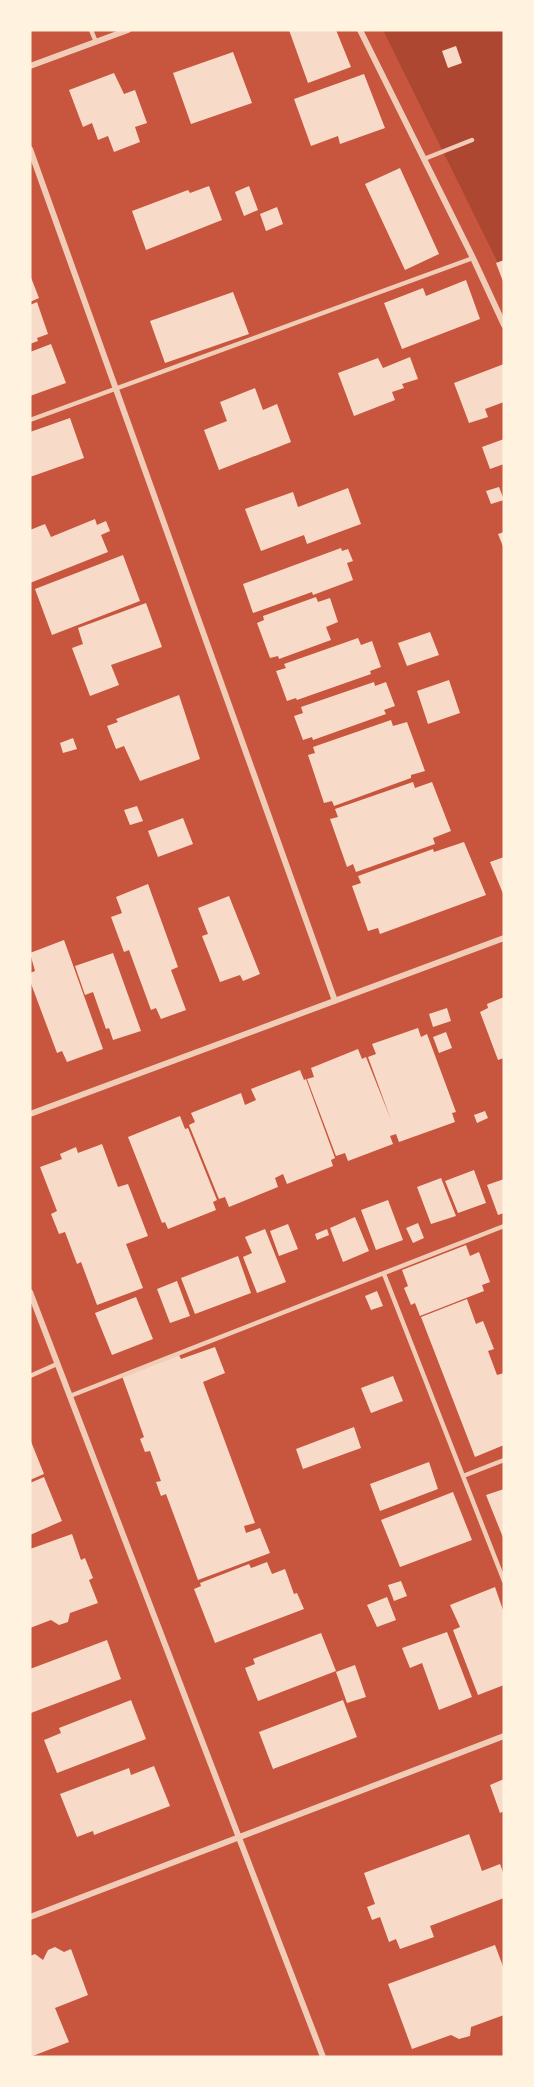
<svg xmlns="http://www.w3.org/2000/svg" width="534" height="2087" font-family="Barlow,sans-serif">
<rect width="100%" height="100%" fill="#c8553d"/>
<path fill="#ae4732" d="M383 30H504V260L498 263Z"/>
<path fill="#f7dbc8" d="M289 30H336L351 67 308 83Z
M456 46 462 63 448 68 442 51Z
M233 52 252 103 191 124 173 73Z
M114 73 124 94 135 90 147 123 135 127 140 142 114 152 108 136 98 140 92 123 83 127 69 90Z
M364 74 385 128 340 144 338 136 311 146 294 99Z
M400 168 439 254 405 270 365 184Z
M209 186 222 220 146 250 132 211 188 190 190 193Z
M249 186 258 210 244 216 235 192Z
M277 207 283 224 266 231 260 214Z
M504 260V284L496 263Z
M30 275 39 298 30 302Z
M466 280 480 319 402 349 384 303 423 288 426 296Z
M233 292 249 334 165 363 150 321Z
M37 302 48 334 37 338 38 341 30 344V305Z
M51 344 66 383 30 396V352Z
M410 357 418 379 402 384 404 388 392 392 395 400 354 416 338 373 378 358 383 368Z
M504 364V402L485 409 488 417 469 423 454 383Z
M255 388 263 410 277 404 291 442 219 470 204 430 227 421 220 402Z
M70 418 84 458 30 477V432Z
M504 439V464L490 469 482 447Z
M499 487 504 500 491 504 486 491Z
M348 488 361 524 307 544 304 535 261 551 245 509 293 492 298 507Z
M95 519 97 525 106 521 110 531 101 535 108 552 30 583V530L45 524 51 537Z
M504 532V549L498 534Z
M341 548 342 551 348 549 353 561 347 563 353 580 313 595 312 592 253 613 243 584Z
M123 555 140 601 52 635 35 589Z
M316 597 318 602 330 598 338 622 326 627 331 640 279 659 278 656 270 658 257 623 264 620 263 616Z
M146 603 162 647 111 665 119 685 90 696 72 648 83 644 78 628Z
M430 632 439 655 407 666 398 643Z
M358 638 361 645 372 641 381 667 370 671 371 674 297 700 296 698 287 701 276 671 286 668 284 664Z
M449 680 460 713 428 724 417 691Z
M374 682 375 686 386 682 395 706 384 710 386 714 313 740 312 737 303 740 294 716 303 713 301 707Z
M179 695 200 759 140 781 124 746 116 749 107 726 118 722 116 719Z
M391 720 393 726 407 722 425 771 411 775V778L334 806 332 801 324 803 308 755 315 753 313 747Z
M73 738 77 749 63 753 60 743Z
M413 782 415 788 432 782 451 831 433 838 435 844 356 872 353 864 347 867 330 819 338 817 335 809Z
M137 806 143 821 130 825 124 810Z
M183 818 193 844 158 857 148 831Z
M464 842 486 895 380 934 378 928 368 931 352 886 361 883 358 876 433 849 434 852Z
M504 857V896L490 862Z
M148 884 178 967 171 970 186 1010 161 1019 156 1008 151 1010 129 950 124 952 111 917 122 913 116 897Z
M229 896 260 974 243 981 240 975 220 982 202 936 208 934 198 908Z
M64 940 103 1049 67 1062 62 1051 57 1053 30 981V973L35 971 30 953Z
M113 953 141 1031 113 1040 109 1028 106 1029 93 992 85 995 75 966Z
M504 997V1058L498 1060 480 1012 488 1008 487 1004Z
M447 1008 451 1021 433 1027 429 1014Z
M418 1028 421 1037 427 1034 456 1112 452 1113 455 1122 399 1142 396 1134 390 1136 393 1144 348 1161 345 1153 336 1156 307 1079 314 1077 311 1068 358 1049 362 1059 366 1057 391 1120 368 1057 376 1054 372 1044Z
M446 1032 452 1048 439 1053 433 1037Z
M300 1070 304 1080 306 1079 335 1158 331 1160 333 1166 287 1184 283 1174 275 1178 278 1187 229 1207 225 1197 219 1199 189 1125 195 1122 191 1113 241 1093 245 1105 256 1100 251 1089Z
M485 1111 488 1118 477 1123 474 1115Z
M180 1116 185 1129 188 1128 217 1200 213 1202 216 1210 168 1229 165 1222 162 1223 128 1137Z
M102 1144 118 1187 128 1184 148 1236 126 1244 143 1288 97 1305 81 1262 77 1264 65 1232 59 1234 51 1214 57 1211 40 1167 62 1159 60 1154 76 1147 78 1153Z
M474 1170 486 1203 458 1213 445 1181Z
M441 1178 456 1216 431 1224 417 1187Z
M504 1179V1213L498 1215 487 1185Z
M388 1200 403 1240 376 1250 361 1210Z
M355 1217 369 1251 343 1262 330 1228Z
M418 1223 424 1238 413 1243 406 1228Z
M288 1224 298 1249 279 1256 270 1231Z
M265 1229 286 1282 257 1293 243 1257 252 1253 245 1237Z
M327 1229 329 1235 317 1240 315 1234Z
M466 1245 470 1256 479 1252 490 1282 482 1285 484 1291 420 1316 415 1303 411 1305 404 1288 408 1286 402 1270Z
M238 1256 251 1293 195 1314 181 1278Z
M177 1281 190 1316 170 1323 157 1289Z
M377 1291 383 1306 371 1310 365 1296Z
M136 1297 153 1339 112 1355 95 1313Z
M467 1299 476 1324 483 1321 494 1349 488 1351 497 1375 504 1373V1445L475 1457 421 1317Z
M215 1347 225 1373 203 1382 255 1523 244 1526 246 1533 260 1528 270 1553 198 1580 166 1494 161 1496 156 1482 161 1481 150 1451 145 1452 140 1439 144 1437 122 1376 179 1355 181 1359Z
M393 1376 403 1401 371 1413 361 1388Z
M354 1427 361 1448 303 1469 296 1449Z
M30 1439 44 1474 30 1480Z
M429 1462 438 1489 380 1511 370 1484Z
M44 1477 62 1521 30 1535V1483Z
M504 1489V1540L486 1495Z
M453 1492 472 1540 400 1567 381 1520Z
M72 1534 81 1560 85 1558 93 1578 89 1580 98 1603 70 1613 68 1622 59 1625 51 1620 30 1628V1549Z
M267 1562 272 1574 285 1569 294 1594 297 1593 304 1609 215 1643 194 1589 201 1586 200 1583 249 1564 251 1568Z
M401 1581 407 1596 394 1601 388 1585Z
M495 1587 504 1613V1685L478 1695 453 1630 460 1627 450 1605Z
M387 1597 396 1620 377 1627 367 1605Z
M447 1632 472 1697 439 1710 422 1663 410 1668 402 1648Z
M321 1633 336 1671 258 1701 245 1668 255 1664 253 1659Z
M107 1640 121 1679 31 1713 30 1669Z
M355 1665 366 1697 347 1703 336 1672Z
M131 1700 146 1739 57 1773 44 1740 61 1733 59 1728Z
M343 1700 357 1737 273 1769 259 1732Z
M154 1766 170 1806 94 1835 93 1831 77 1837 60 1794 129 1768 131 1775Z
M504 1779V1811L500 1813 490 1785Z
M469 1834 482 1871 500 1864 504 1875V1898L430 1926 434 1937 400 1949 396 1939 389 1942 380 1917 372 1920 367 1907 375 1904 364 1873Z
M495 1945 504 1969V2015L471 2027 470 2036 459 2039 451 2035 412 2049 388 1984Z
M55 1947 64 1952 71 1949 88 1995 55 2008 69 2042 30 2057V1956L35 1954 43 1960 48 1950Z"/>
<g fill="none" stroke-linecap="round" stroke-linejoin="round">
<path stroke="#f1ccb7" stroke-width="4.5" d="M91 30 96 42
M424 159 472 140
M30 420 473 258
M384 1274 504 1581
M30 1376 57 1364
M70 1396 504 1226
M463 1476 504 1460"/>
<path stroke="#f1ccb7" stroke-width="6" d="M360 30 473 258 504 325
M30 66 128 30
M30 149 335 1001
M30 1114 504 938
M30 1292 323 2057
M30 1917 504 1736"/>
</g>
<rect width="534" height="2087" fill="none" stroke="#fff3e0" stroke-width="63"/>
</svg>
